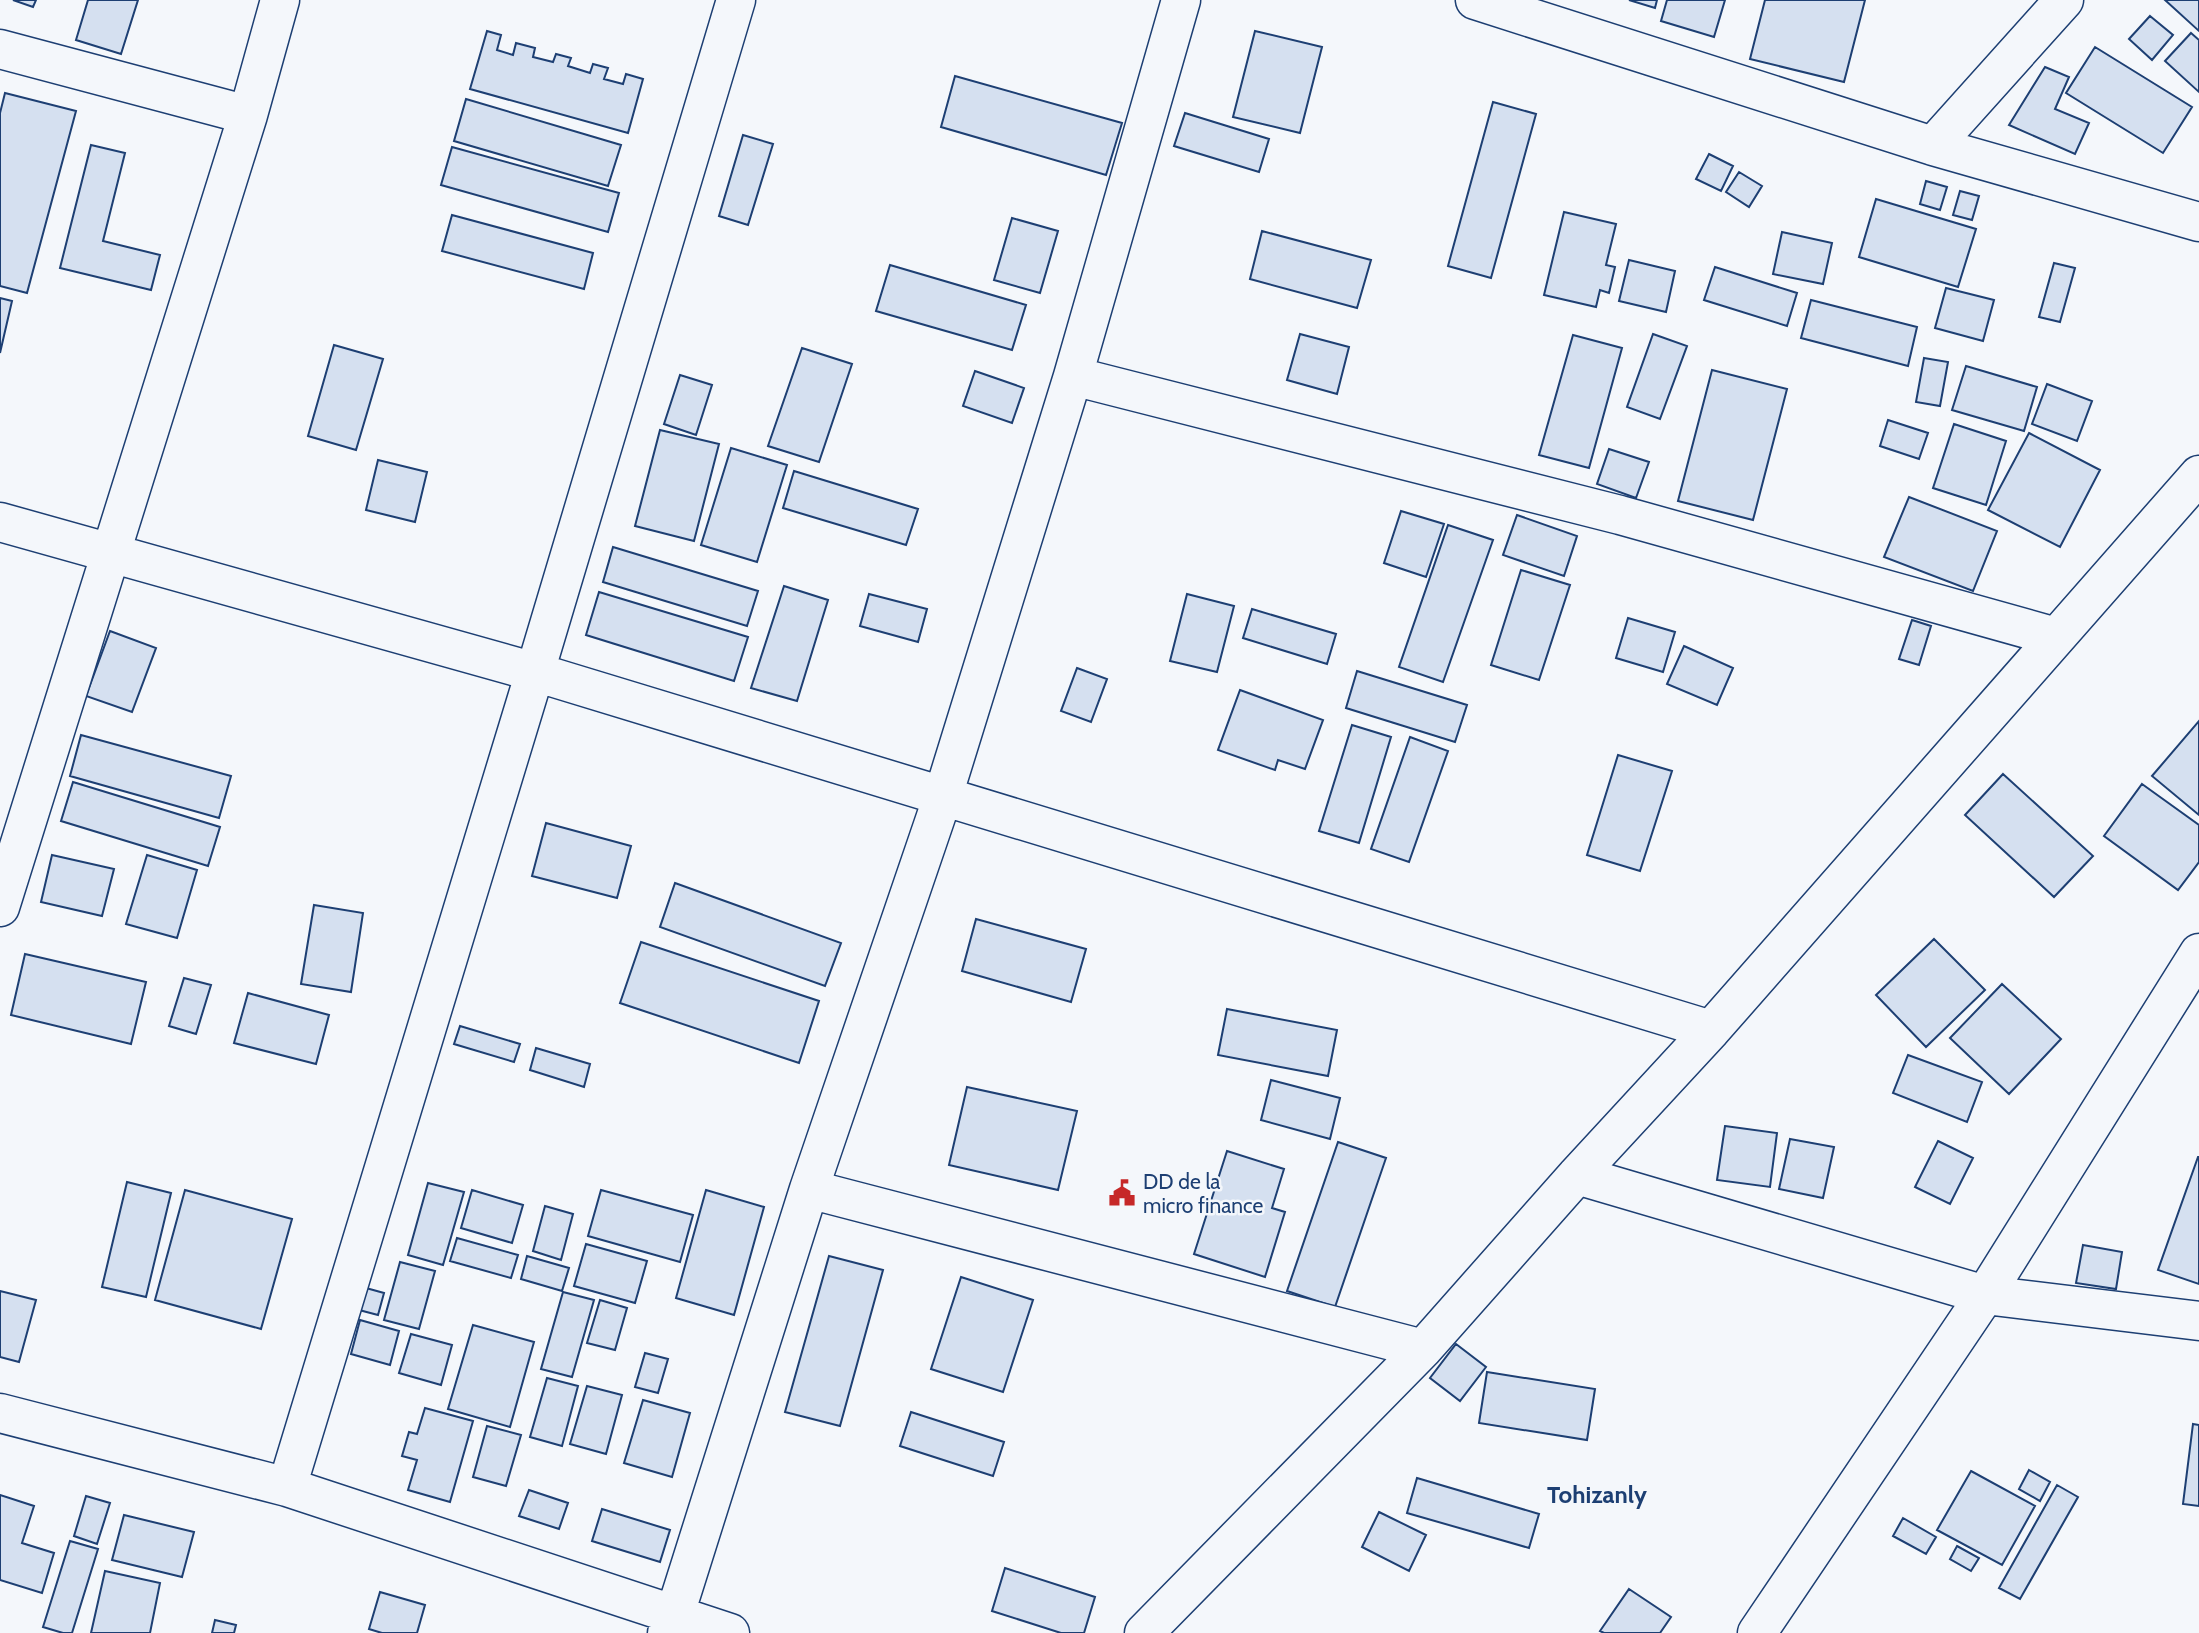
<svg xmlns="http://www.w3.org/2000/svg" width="2199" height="1633" font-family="Cabin,sans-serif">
<rect width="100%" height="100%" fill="#f4f7fb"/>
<path fill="#d5e0f0" stroke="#1d3f73" stroke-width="2" d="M13 0H36L33 7Z
M88 0H138L121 54 76 40Z
M1629 0H1657L1655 8Z
M1667 0H1725L1714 37 1661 21Z
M1765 0H1865L1844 82 1750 59Z
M2165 0H2199V31Z
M2150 16 2173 35 2152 60 2129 39Z
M487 31 501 35 497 50 513 55 516 43 535 48 533 57 553 62 556 54 571 58 568 66 590 73 593 64 608 68 604 79 623 84 626 74 643 79 628 133 470 89Z
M1255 31 1322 47 1300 133 1233 117Z
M2191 33 2199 40V92L2165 61Z
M2095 47 2192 107 2163 153 2066 93Z
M2045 67 2069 77 2055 109 2089 123 2075 154 2009 125Z
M955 76 1122 123 1106 175 941 127Z
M5 93 76 111 27 293 0 286V113Z
M466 99 621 145 608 186 454 141Z
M1493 102 1536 114 1491 278 1448 266Z
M1185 113 1269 139 1259 172 1174 146Z
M743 135 773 144 748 225 719 216Z
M91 145 125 153 103 241 160 255 151 290 60 268Z
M452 147 619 193 608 232 441 185Z
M1709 154 1733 166 1721 191 1696 179Z
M1739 172 1762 186 1749 207 1726 192Z
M1926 181 1947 187 1940 210 1920 204Z
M1960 191 1979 196 1972 220 1953 215Z
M1876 199 1976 229 1958 287 1859 257Z
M1564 212 1616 224 1606 265 1615 267 1609 293 1600 290 1596 307 1544 295Z
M452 215 593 253 584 289 442 251Z
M1012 218 1058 231 1040 293 994 280Z
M1262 231 1371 260 1357 308 1250 279Z
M1782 232 1832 243 1823 284 1773 274Z
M1629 260 1675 271 1666 312 1619 301Z
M2054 263 2075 268 2060 322 2039 317Z
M890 265 1026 305 1012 350 876 311Z
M1715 267 1797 293 1787 326 1704 300Z
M1946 288 1994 300 1983 341 1935 328Z
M0 298 12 301 0 353Z
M1811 300 1917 327 1908 366 1801 338Z
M1300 334 1349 347 1337 394 1287 380Z
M1653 334 1687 346 1660 419 1627 407Z
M1573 335 1622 348 1589 468 1539 455Z
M334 345 383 359 356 450 308 436Z
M802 348 852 364 819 462 768 446Z
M1924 358 1948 362 1940 406 1916 402Z
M1966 366 2037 387 2024 431 1952 410Z
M1712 370 1787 389 1753 520 1678 501Z
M975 371 1024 388 1012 423 963 406Z
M680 375 712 385 696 435 664 424Z
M2047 384 2092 401 2077 441 2032 424Z
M1888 420 1928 433 1919 459 1880 446Z
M1954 424 2006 441 1986 505 1933 488Z
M660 430 719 444 694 541 635 526Z
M2029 433 2100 470 2060 547 1988 510Z
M731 448 787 465 757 562 701 545Z
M1609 449 1649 462 1636 498 1597 484Z
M378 460 427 472 415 522 366 510Z
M794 471 918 509 906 545 783 508Z
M1909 497 1997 531 1973 591 1884 557Z
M1401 511 1444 524 1426 577 1384 563Z
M1517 515 1577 536 1564 576 1503 555Z
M1448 525 1493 540 1443 682 1399 667Z
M613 547 758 591 747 626 603 582Z
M1521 570 1570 585 1539 680 1491 665Z
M784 586 828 600 797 701 751 688Z
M599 592 748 637 734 681 586 635Z
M869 594 927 609 918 642 860 626Z
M1187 594 1234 606 1217 672 1170 661Z
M1252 609 1336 634 1327 664 1243 638Z
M1628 618 1675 632 1663 672 1616 658Z
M1912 620 1931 626 1919 665 1899 659Z
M110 631 156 648 132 712 86 696Z
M1684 646 1733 668 1717 705 1667 684Z
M1077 668 1107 679 1091 722 1061 711Z
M1357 671 1467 705 1455 742 1346 708Z
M1240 690 1323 720 1305 769 1278 760 1275 770 1218 750Z
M2199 721V815L2152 776Z
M1352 725 1391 737 1359 843 1319 831Z
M81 735 231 776 219 818 70 776Z
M1410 737 1448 751 1409 862 1371 849Z
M1618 755 1672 771 1640 871 1587 855Z
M2003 774 2093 856 2054 897 1965 815Z
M73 782 220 827 208 866 61 821Z
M2142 784 2199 825V862L2178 890 2104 836Z
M546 823 631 846 617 898 532 876Z
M52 855 114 869 102 916 41 902Z
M147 855 197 870 177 938 126 924Z
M675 883 841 943 825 986 660 927Z
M314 905 363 913 351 992 301 984Z
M976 919 1086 949 1071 1002 962 971Z
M1934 939 1985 990 1926 1047 1876 995Z
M641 942 819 1001 799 1063 620 1003Z
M25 954 146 982 131 1044 11 1015Z
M184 978 211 985 196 1034 169 1026Z
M2002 984 2061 1039 2009 1094 1950 1038Z
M248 993 329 1015 316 1064 234 1043Z
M1227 1009 1337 1030 1328 1076 1218 1055Z
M460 1026 520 1044 514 1062 454 1044Z
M536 1048 590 1064 584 1087 530 1070Z
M1908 1055 1982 1082 1967 1122 1893 1093Z
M1271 1080 1340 1098 1330 1139 1261 1120Z
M967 1087 1077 1111 1058 1190 949 1165Z
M1725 1126 1777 1133 1770 1187 1717 1180Z
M1790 1139 1834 1147 1823 1198 1779 1189Z
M1938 1141 1973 1158 1950 1204 1915 1187Z
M1338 1142 1386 1158 1335 1307 1287 1291Z
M1227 1151 1284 1169 1272 1208 1285 1212 1265 1277 1194 1254Z
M2198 1157H2199V1284L2158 1270Z
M127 1182 171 1193 146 1297 102 1287Z
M428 1183 464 1192 443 1265 408 1255Z
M185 1190 292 1219 261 1329 155 1300Z
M472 1190 523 1205 512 1243 461 1228Z
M601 1190 693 1215 680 1262 588 1236Z
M706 1190 764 1207 734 1315 676 1298Z
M545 1206 573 1214 561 1260 533 1251Z
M457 1238 518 1255 511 1278 450 1261Z
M586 1244 647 1261 635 1303 574 1286Z
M2083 1245 2122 1252 2116 1289 2076 1283Z
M527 1256 569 1268 562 1291 521 1279Z
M829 1256 883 1270 840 1426 785 1412Z
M400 1262 435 1271 419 1329 384 1320Z
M961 1277 1033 1300 1003 1392 931 1369Z
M366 1288 384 1293 378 1315 359 1310Z
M0 1291 36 1300 19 1362 0 1357Z
M563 1292 594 1300 572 1377 541 1369Z
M600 1300 627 1308 615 1350 587 1343Z
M360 1320 399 1331 390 1365 351 1354Z
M473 1325 534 1342 510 1427 448 1409Z
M411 1334 452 1345 441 1385 399 1373Z
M1456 1344 1486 1367 1460 1401 1430 1378Z
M645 1353 668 1359 658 1393 635 1387Z
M1487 1372 1595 1389 1587 1440 1479 1423Z
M547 1378 578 1386 562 1446 530 1437Z
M587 1386 622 1395 606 1454 570 1444Z
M643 1400 690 1413 672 1477 624 1463Z
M425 1408 473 1421 450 1502 408 1490 417 1460 402 1456 409 1432 417 1434Z
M911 1412 1004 1442 993 1476 900 1446Z
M2193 1424 2199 1425V1506L2183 1504Z
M487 1426 521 1435 506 1486 473 1477Z
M2029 1470 2050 1482 2040 1501 2019 1489Z
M1971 1471 2035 1506 2002 1565 1937 1530Z
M1417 1478 1539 1514 1529 1548 1407 1513Z
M2057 1485 2078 1497 2020 1599 1999 1588Z
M529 1490 568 1503 559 1529 519 1516Z
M0 1495 34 1506 22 1543 54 1553 42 1593 0 1580Z
M86 1496 110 1503 97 1544 74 1536Z
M602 1509 670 1530 660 1562 592 1541Z
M1379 1512 1426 1535 1409 1571 1362 1547Z
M124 1515 194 1532 182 1577 112 1560Z
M1903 1518 1936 1537 1926 1554 1893 1536Z
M70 1541 98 1549 72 1633H63L43 1627Z
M1957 1546 1979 1558 1971 1571 1950 1559Z
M1005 1568 1095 1597 1084 1633H1061L992 1611Z
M105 1571 160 1583 150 1633H91Z
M1629 1589 1671 1617 1660 1633H1604L1600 1631Z
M380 1592 425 1605 417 1633H382L369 1629Z
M215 1620 236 1625 234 1633H212Z"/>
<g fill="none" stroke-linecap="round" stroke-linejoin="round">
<g stroke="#1d3f73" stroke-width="41">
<path id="minor" d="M1475 0 1933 146 2199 222
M0 49 248 115
M1933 146 2064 0
M1073 376 1620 515 2056 637
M0 522 535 672 1711 1030
M0 907 248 115 280 0
M1577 1175 1985 1295 2199 1321
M809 1189 1423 1349
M0 1413 287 1487 730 1633
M287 1487 535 672 736 0
M667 1633 675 1614 809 1189 943 796 1073 376 1181 0
M1144 1633 1423 1349 1577 1175 1711 1030 2199 475
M1757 1633 1985 1295 2199 953"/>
</g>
<use href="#minor" stroke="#f4f7fb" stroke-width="38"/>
</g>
<defs>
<g id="civic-bare" transform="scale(2.1)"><path d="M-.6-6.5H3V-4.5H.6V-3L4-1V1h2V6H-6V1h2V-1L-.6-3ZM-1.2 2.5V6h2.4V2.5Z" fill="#c62828" stroke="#f4f7fb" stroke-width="2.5" paint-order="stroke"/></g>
</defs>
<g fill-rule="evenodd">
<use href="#civic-bare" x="1122" y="1193"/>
</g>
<g text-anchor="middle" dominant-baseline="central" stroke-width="5" stroke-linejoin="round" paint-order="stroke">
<g font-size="21" fill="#1d3f73" stroke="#f4f7fb" text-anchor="start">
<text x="1143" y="1181">DD de la<tspan x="1143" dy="24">micro finance</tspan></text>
</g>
<g font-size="24" font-weight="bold" fill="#1d3f73" stroke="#f4f7fb">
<text x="1597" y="1494">Tohizanly</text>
</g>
</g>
</svg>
